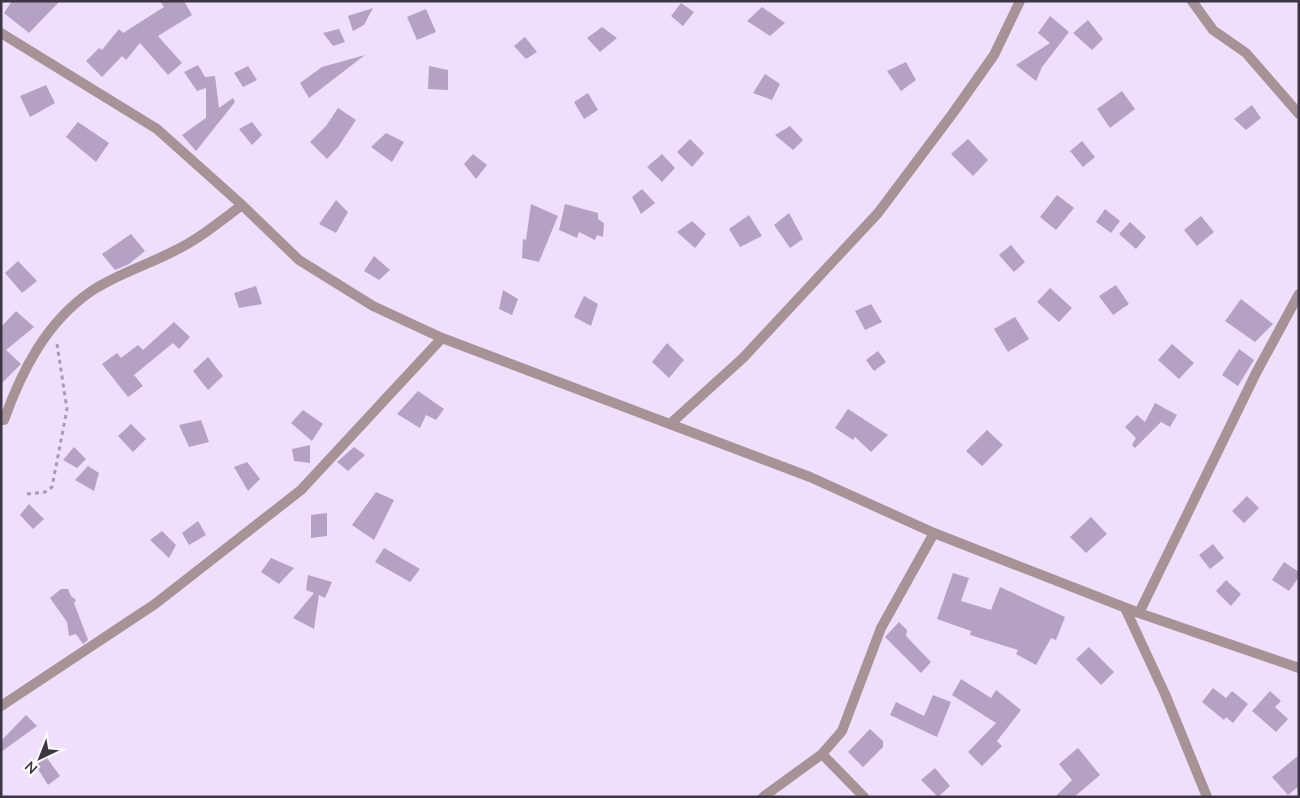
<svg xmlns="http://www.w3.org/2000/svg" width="1300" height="798" font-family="Lato,sans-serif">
<rect width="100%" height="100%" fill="#efdffd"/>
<path fill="#b4a1c4" d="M12 1H60L29 33 4 13Z
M160 1H184L192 15 158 36 182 63 168 75 140 43 126 60 122 56 102 77 86 61 99 48 102 50 119 29 123 33 164 7Z
M681 3 694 12 683 26 671 16Z
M762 7 785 23 770 36 747 21Z
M373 8 364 25 353 31 348 16Z
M426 9 436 32 417 40 407 17Z
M1050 16 1069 32 1042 67 1036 81 1016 65 1050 43 1038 33Z
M1088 20 1103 39 1092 50 1073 33Z
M602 27 617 38 600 52 587 38Z
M339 29 345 42 333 46 323 33Z
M525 37 537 52 526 59 514 46Z
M365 55 309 98 300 83 322 67Z
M906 62 916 80 901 91 887 71Z
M198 65 205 77 215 76 219 108 233 98 235 102 196 151 182 135 206 118V88L197 91 184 72Z
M248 66 257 80 243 87 234 73Z
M429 66 448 70V90L428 89Z
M765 74 780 84 772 100 753 93Z
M46 85 55 103 30 117 20 96Z
M1122 91 1135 109 1110 128 1097 109Z
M588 93 598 110 584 119 574 102Z
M1252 105 1261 118 1246 130 1234 119Z
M338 108 356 120 338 147 327 159 310 142 326 126Z
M78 122 109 143 96 162 66 137Z
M252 122 262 135 252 145 239 129Z
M790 126 803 140 793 150 775 135Z
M386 133 404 142 392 162 371 147Z
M690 139 704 153 692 167 677 152Z
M968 139 988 160 973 176 951 154Z
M1082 141 1095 157 1083 167 1070 151Z
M473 154 487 165 476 179 464 164Z
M662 154 675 168 662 182 647 167Z
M642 189 655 203 641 214 632 197Z
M1057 195 1074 208 1056 230 1040 217Z
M336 200 348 212 336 233 319 224Z
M531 204 558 216 539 262 522 258 523 239 526 240Z
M565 204 598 213V219L604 223 603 237 597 235 595 240 579 232 577 238 559 230Z
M1105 209 1120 221 1111 233 1096 222Z
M789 213 803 239 790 248 774 225Z
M749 215 762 236 740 247 729 229Z
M1201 216 1214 232 1197 246 1184 230Z
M692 221 706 234 695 248 677 232Z
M1130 222 1146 237 1136 249 1119 234Z
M131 234 145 251 129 264 115 270 102 254Z
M1011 245 1025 262 1014 272 999 255Z
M374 256 390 270 379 280 364 271Z
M18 261 37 281 22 293 5 273Z
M1116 285 1129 304 1113 315 1099 296Z
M256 286 262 304 239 308 234 293Z
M1050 288 1072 308 1059 322 1037 302Z
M503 290 518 299 512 315 499 309Z
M584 296 598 304 591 326 574 317Z
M1241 299 1273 324 1255 342 1225 321Z
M871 304 882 322 865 330 855 311Z
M16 311 34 327 6 350 21 364 1 384V327Z
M1015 317 1029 339 1008 352 994 329Z
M174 322 190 337 179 349 173 343 134 375 143 386 128 397 102 364 117 353 121 358 138 345 143 350Z
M667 343 684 360 669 378 652 362Z
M1172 344 1194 363 1179 379 1158 360Z
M1239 349 1254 360 1238 386 1222 375Z
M878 351 886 362 874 371 866 360Z
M208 357 223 376 208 390 193 371Z
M418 391 444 409 436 420 426 415 420 428 397 414Z
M1155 403 1177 415 1170 427 1161 422 1135 448 1132 445 1136 438 1125 427 1137 415 1145 422Z
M848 409 888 435 871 452 855 437 853 440 835 428Z
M303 410 323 424 312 441 291 423Z
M201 420 209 442 189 447 179 425Z
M131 424 146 439 133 452 118 436Z
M987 430 1003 445 982 466 966 451Z
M310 445V463L294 461 292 449Z
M74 447 86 459 77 468 63 460Z
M354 447 365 455 348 471 337 462Z
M247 462 260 479 248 491 234 467Z
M88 466 99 473 94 491 75 480Z
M376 492 394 500 374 540 352 525Z
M1247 496 1259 508 1244 523 1232 511Z
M29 504 44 519 33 529 20 515Z
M327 513V536L311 538V515Z
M1091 517 1107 534 1086 553 1070 537Z
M198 521 206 535 189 545 182 533Z
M162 531 176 545 169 558 150 540Z
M1213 544 1224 558 1210 569 1199 555Z
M384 548 420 569 410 582 375 562Z
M271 558 294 568 279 584 261 572Z
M1284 562 1299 572V577L1289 591 1272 580Z
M953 573 969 578 961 601 991 610 1000 587 1065 617 1056 640 1051 638 1036 665 1016 654 1018 650 970 635 971 631 937 619Z
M308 575 332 582 325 598 319 595 314 629 293 618 314 593 306 590Z
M1226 580 1241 594 1231 606 1216 591Z
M61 589H68L71 596 76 600 74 603 88 640 83 644 76 634 69 636 67 622 50 598Z
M899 622 907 630 906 636 931 662 921 673 885 637Z
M1089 647 1114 672 1101 685 1076 659Z
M961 679 991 698 996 690 1021 710 997 741 1002 746 982 766 968 752 996 723 952 695Z
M1213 688 1226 698 1232 691 1248 704 1233 723 1226 717 1224 720 1202 702Z
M1270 691 1281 701 1275 707 1288 719 1276 732 1252 711Z
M933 695 951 702 937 737 890 715 896 702 924 716Z
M26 715 37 726 1 752V741Z
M870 729 883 741V747L863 767 848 752Z
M1078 748 1100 775 1074 797H1055L1072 780 1059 764Z
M1299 755V786L1288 795 1272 777Z
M47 758 60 776 48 785 38 769V763Z
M935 768 950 786 938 797 921 780Z"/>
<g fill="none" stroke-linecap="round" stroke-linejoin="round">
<path stroke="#a89bb3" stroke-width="3" stroke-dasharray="4 4" stroke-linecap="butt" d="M27 494 45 492 52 487 67 409 57 344"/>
<path stroke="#a79395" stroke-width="10" d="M1192 1 1213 30 1246 53 1299 114
M1 33 157 129 242 205 299 260 373 306 442 338 810 477 934 533 1139 613 1299 668
M4 420C22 370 46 323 90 292 116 274 148 265 176 250 200 238 221 221 242 205
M670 424 743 358 878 213 953 113 994 55 1020 1
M1125 608 1165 694 1207 797
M1139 613 1256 373 1299 294
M1 706 155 604 301 490 442 338
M822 754 864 797
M763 797 822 754 842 731 881 628 934 533"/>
</g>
<rect width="1300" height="798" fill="none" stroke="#3e3645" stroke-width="5"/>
<g transform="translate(40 758) rotate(223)" stroke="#ffffff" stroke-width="4" paint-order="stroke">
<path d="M0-4L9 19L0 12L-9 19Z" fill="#3e3645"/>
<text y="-8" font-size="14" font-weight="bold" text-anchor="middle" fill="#3e3645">N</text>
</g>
</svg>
